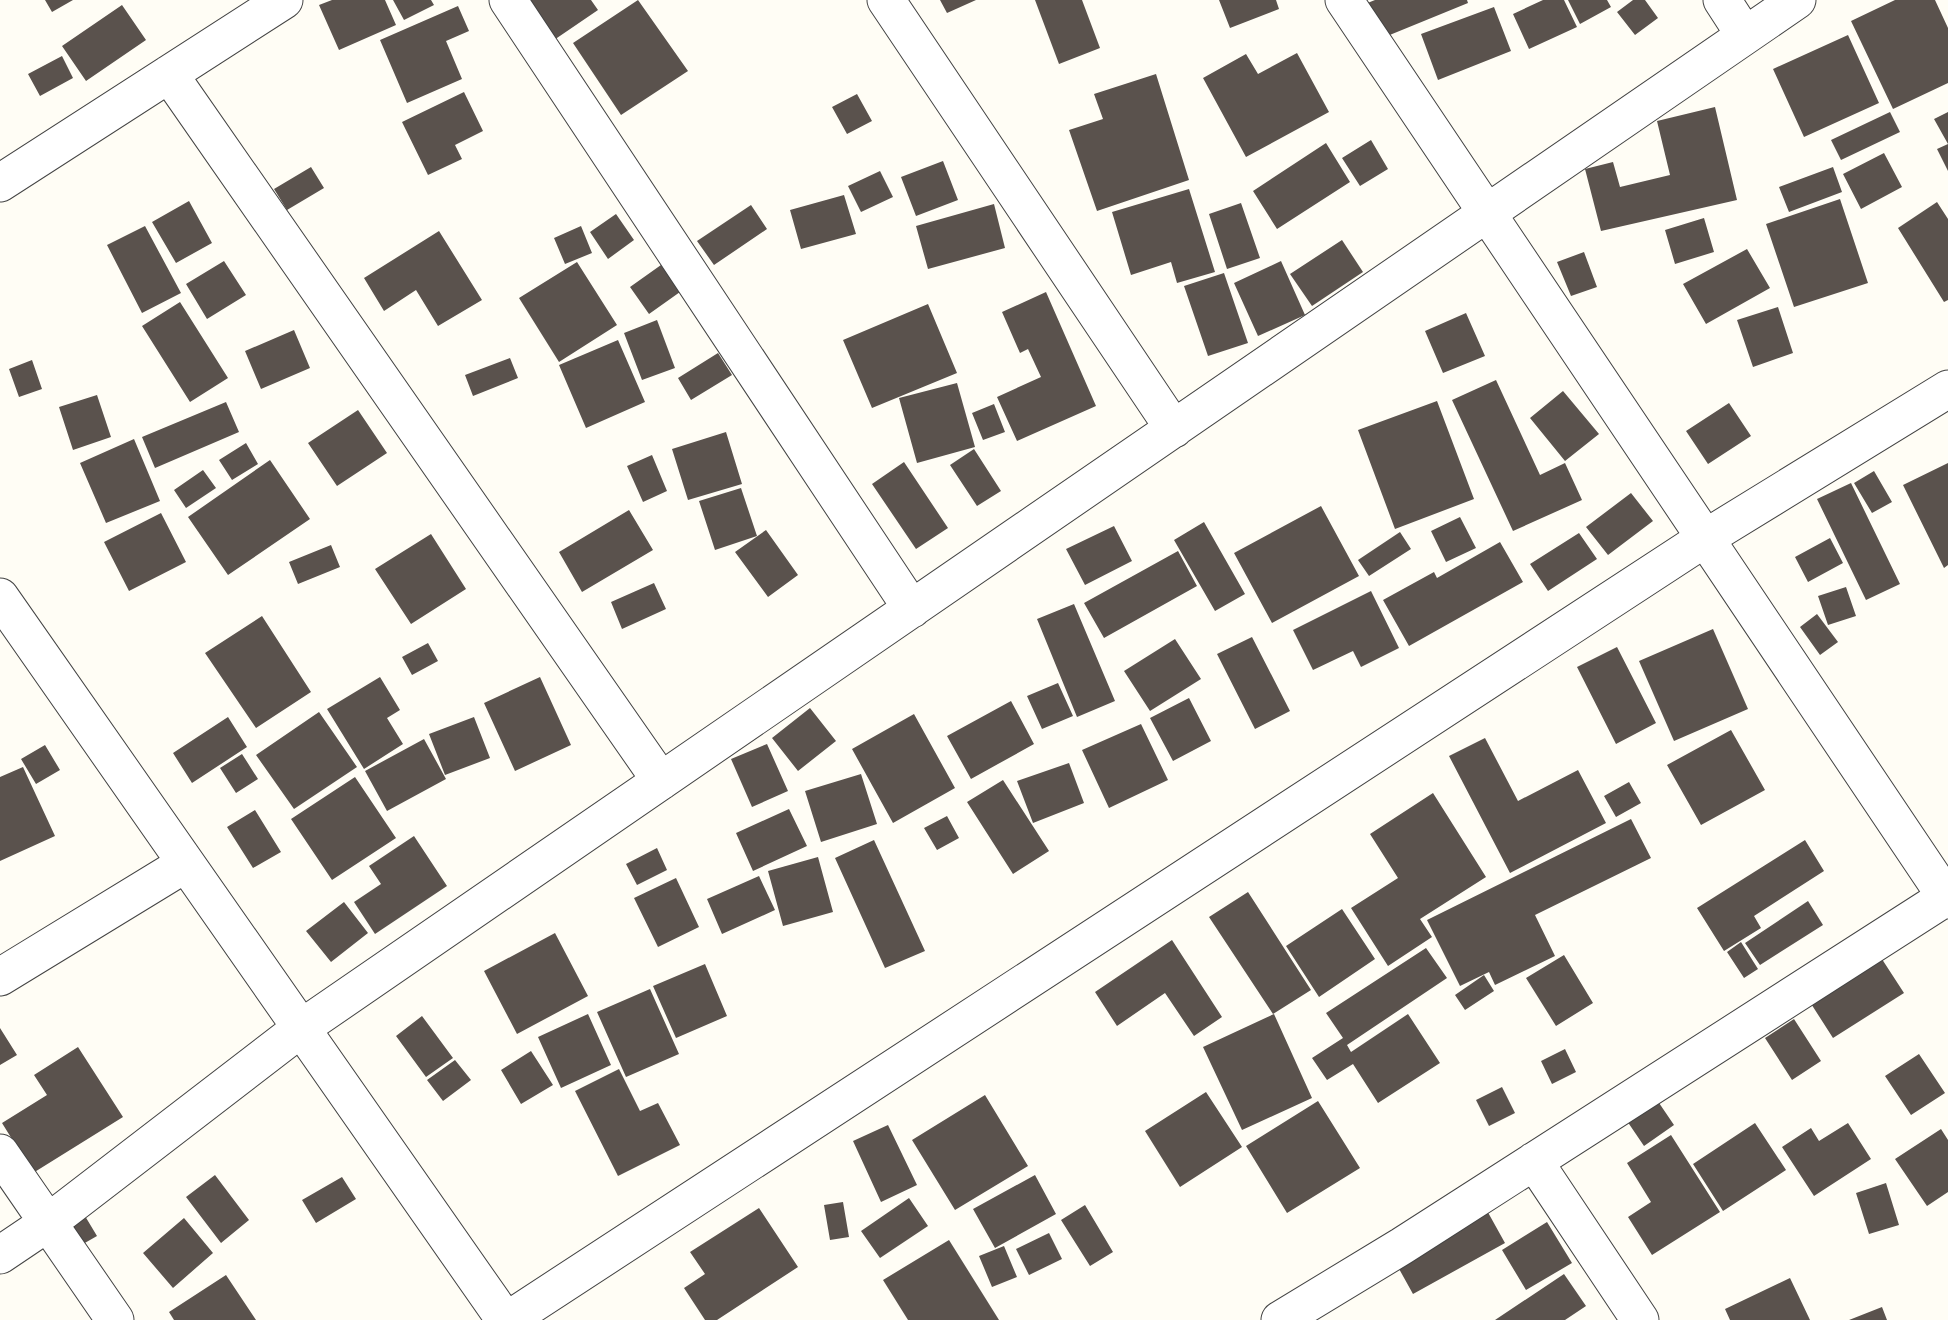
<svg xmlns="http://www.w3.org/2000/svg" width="1948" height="1320" font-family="'Times New Roman',serif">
<rect width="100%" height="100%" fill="#fffdf5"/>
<path fill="#5a524d" d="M45 0H73L52 12Z
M332 0H385L396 25 339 50 319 5Z
M393 0H431L434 5 404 20Z
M526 0H591L598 10 554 40Z
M638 0 688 71 621 115 573 43Z
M940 0H976L947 13Z
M1035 0H1082L1100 48 1059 64Z
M1219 0H1276L1279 9 1230 28Z
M1375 0H1467L1468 3 1375 41 1360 6Z
M1543 0H1564L1577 27 1529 49 1513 14Z
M1568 0H1607L1611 7 1580 24Z
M1633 0H1645L1658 18 1635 35 1617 12Z
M1895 0H1935L1948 28V83L1893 109 1851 21Z
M122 5 146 40 86 81 62 46Z
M458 6 469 31 446 41 462 79 407 103 380 40Z
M1494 7 1511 51 1438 80 1421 34Z
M1848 35 1879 103 1804 137 1773 69Z
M1297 53 1329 112 1246 157 1203 78 1246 54 1258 74Z
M62 56 73 78 40 96 28 74Z
M1156 74 1189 180 1097 211 1069 130 1103 119 1094 94Z
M464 92 483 131 455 145 462 159 428 175 402 122Z
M857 94 872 121 847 134 832 107Z
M1715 107 1737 200 1601 231 1585 169 1613 162 1620 187 1670 175 1657 121Z
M1890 112 1900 132 1841 160 1831 140Z
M1948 112V171L1937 149 1948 144 1934 119Z
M1371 140 1388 169 1360 186 1342 158Z
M1326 143 1350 182 1277 229 1253 191Z
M1884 153 1902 187 1861 209 1843 174Z
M943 161 958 200 916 216 901 177Z
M311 167 324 188 287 210 274 189Z
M1833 167 1842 192 1789 212 1779 187Z
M880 171 893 197 861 212 848 186Z
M1189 189 1215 272 1177 283 1171 262 1131 275 1112 212Z
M844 195 856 234 801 249 790 210Z
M1840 199 1868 283 1794 307 1766 224Z
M189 201 212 243 176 263 152 222Z
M1937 202 1948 219V300L1944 302 1898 228Z
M1241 203 1260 258 1227 269 1209 214Z
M994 204 1005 248 928 269 916 226Z
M751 205 767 229 714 265 697 241Z
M616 214 634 240 608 259 590 232Z
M1704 218 1714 252 1675 264 1665 230Z
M145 226 181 293 142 313 107 245Z
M581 226 592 253 565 264 554 238Z
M439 231 482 300 438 326 416 290 384 311 364 278Z
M1342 240 1363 272 1312 306 1290 274Z
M1747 249 1770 288 1706 324 1683 284Z
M1584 252 1597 287 1571 296 1557 262Z
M224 261 246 295 207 319 186 284Z
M1281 261 1305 315 1258 336 1234 283Z
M577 262 617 325 559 362 519 298Z
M661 265 680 292 649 314 630 287Z
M1224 273 1248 343 1208 356 1184 286Z
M1046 292 1096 406 1017 441 997 397 1041 377 1028 349 1020 353 1002 312Z
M180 302 228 378 190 402 142 326Z
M928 304 957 373 872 408 843 340Z
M1778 307 1793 353 1753 367 1737 320Z
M1466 313 1485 356 1443 373 1425 331Z
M657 320 675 368 642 380 624 333Z
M294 330 310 368 261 389 245 351Z
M618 340 645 402 586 428 559 365Z
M718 353 732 375 691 400 678 378Z
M510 358 518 378 473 396 465 375Z
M32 360 42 389 19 397 9 369Z
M1496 380 1540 475 1565 463 1582 500 1513 531 1452 400Z
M957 383 975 447 917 463 899 398Z
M1563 391 1599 434 1565 461 1530 418Z
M97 395 111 437 73 450 59 407Z
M1437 401 1474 499 1395 529 1358 430Z
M226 402 239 432 155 468 142 437Z
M1729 403 1751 436 1708 464 1686 431Z
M994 404 1005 432 983 440 972 413Z
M358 410 387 453 337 486 308 443Z
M726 432 742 484 688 500 672 449Z
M134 439 160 501 106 523 80 463Z
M246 443 258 464 232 480 219 460Z
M974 449 1001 491 977 506 950 465Z
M652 455 667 491 643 502 627 466Z
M270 460 310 519 228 575 188 517Z
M904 462 948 528 916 549 872 484Z
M1948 463V565L1944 568 1903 485Z
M203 470 216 488 186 508 174 490Z
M1874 471 1892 502 1872 513 1854 483Z
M1851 483 1900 584 1866 600 1817 499Z
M741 488 757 536 715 550 699 501Z
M1631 493 1653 521 1608 555 1586 527Z
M1321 506 1359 576 1272 623 1234 553Z
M629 510 653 550 582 592 559 552Z
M161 513 186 562 129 591 104 542Z
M1460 517 1476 548 1446 562 1431 531Z
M1204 522 1245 594 1215 611 1174 540Z
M1114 526 1132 561 1085 585 1066 549Z
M766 530 798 575 768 597 735 552Z
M1400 532 1411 549 1369 576 1358 560Z
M1579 533 1597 559 1548 591 1530 564Z
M431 534 466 589 411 624 375 569Z
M1830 538 1843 563 1808 582 1795 557Z
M1500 542 1523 582 1409 646 1383 600 1434 572 1437 578Z
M331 545 340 567 298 584 289 562Z
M1178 551 1197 586 1104 638 1084 603Z
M654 583 666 609 622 629 611 602Z
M1846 587 1856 616 1828 625 1818 596Z
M1371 591 1399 648 1361 667 1353 651 1313 670 1293 630Z
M1074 604 1115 701 1077 717 1037 619Z
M1817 614 1838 642 1820 655 1800 627Z
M262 616 311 692 256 728 205 653Z
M1713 629 1748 709 1674 741 1639 661Z
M1252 637 1290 711 1255 729 1217 654Z
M1175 639 1201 679 1150 711 1124 671Z
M428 643 438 661 412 675 402 657Z
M1617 647 1656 723 1616 744 1577 667Z
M380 677 400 710 387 718 403 744 364 769 327 709Z
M540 677 571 745 515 771 484 703Z
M1058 683 1073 716 1042 729 1027 696Z
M1189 698 1211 741 1173 761 1150 718Z
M1011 701 1034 744 971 779 947 736Z
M810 708 836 741 798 771 772 738Z
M319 712 357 767 294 809 256 755Z
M914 714 955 788 893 823 852 749Z
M228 717 247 747 192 783 173 753Z
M474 717 490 758 445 775 429 734Z
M1141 724 1168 780 1109 808 1082 750Z
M1731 730 1765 790 1701 825 1667 765Z
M1485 738 1518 801 1578 770 1606 823 1510 873 1449 756Z
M424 739 446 779 387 811 365 771Z
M767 744 788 791 752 807 731 759Z
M45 745 60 770 36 784 21 759Z
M242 754 258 779 236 793 220 768Z
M1069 763 1084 803 1033 823 1017 781Z
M23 767 55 836 0 861V777Z
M861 774 877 824 821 842 805 791Z
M355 777 396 838 332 880 291 819Z
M1003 780 1049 851 1013 874 967 802Z
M1629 782 1641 803 1616 817 1604 796Z
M1433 793 1486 877 1420 919 1432 937 1388 966 1351 908 1398 878 1370 834Z
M789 809 807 846 753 871 736 833Z
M255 810 281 852 253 868 227 827Z
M947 816 959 838 937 850 924 828Z
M1631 819 1651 858 1535 915 1555 956 1495 985 1489 972 1460 986 1427 920Z
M414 836 447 886 375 934 354 902 381 884 369 866Z
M874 840 925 951 885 968 835 858Z
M1805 840 1824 871 1754 916 1761 928 1724 951 1697 908Z
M657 848 667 870 637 885 626 864Z
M818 857 833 912 783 926 768 871Z
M759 876 775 910 722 934 707 899Z
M676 878 699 927 658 947 634 898Z
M1248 892 1311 990 1273 1014 1209 917Z
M1808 901 1823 925 1760 965 1745 943Z
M344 902 368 933 331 962 306 931Z
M1342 909 1375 959 1319 997 1286 946Z
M555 933 588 996 517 1034 484 971Z
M1172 940 1222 1017 1194 1036 1165 993 1117 1026 1095 992Z
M1741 942 1758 969 1744 978 1727 952Z
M1426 948 1447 978 1347 1045 1351 1052 1408 1014 1440 1063 1378 1103 1353 1064 1327 1080 1312 1058 1343 1038 1326 1013Z
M1878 953 1904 993 1833 1038 1808 999Z
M1564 955 1593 1003 1556 1026 1526 978Z
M705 964 727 1016 676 1038 653 986Z
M1484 975 1494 991 1465 1010 1455 995Z
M650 989 679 1054 626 1077 597 1012Z
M588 1014 611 1065 561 1088 538 1037Z
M1274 1014 1312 1098 1242 1130 1203 1047Z
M422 1016 453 1058 426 1077 396 1036Z
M1794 1019 1821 1061 1792 1080 1765 1038Z
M0 1028 17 1055 0 1065Z
M78 1047 123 1117 33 1173 2 1123 47 1095 34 1075Z
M1565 1049 1576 1072 1552 1084 1541 1061Z
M531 1051 553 1085 521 1104 501 1070Z
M1919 1054 1945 1093 1911 1115 1885 1076Z
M455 1060 471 1080 443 1101 427 1080Z
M619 1069 640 1111 658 1103 680 1145 618 1176 575 1091Z
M1502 1087 1515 1113 1489 1126 1476 1100Z
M1206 1092 1242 1147 1180 1187 1145 1131Z
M985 1095 1028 1166 955 1210 912 1140Z
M1655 1097 1674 1125 1644 1146 1625 1118Z
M1318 1101 1360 1168 1287 1213 1246 1146Z
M1755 1123 1786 1170 1723 1211 1693 1164Z
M1848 1123 1871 1159 1814 1196 1782 1147 1811 1128 1819 1141Z
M888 1125 917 1185 881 1202 853 1141Z
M1941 1129 1948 1140V1192L1927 1206 1895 1159Z
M1671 1135 1720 1212 1652 1255 1628 1217 1651 1202 1627 1163Z
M215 1175 249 1220 221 1243 186 1197Z
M1035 1175 1056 1214 995 1248 973 1209Z
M342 1177 356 1199 316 1223 302 1200Z
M1886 1183 1899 1225 1869 1234 1856 1193Z
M909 1198 928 1226 880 1258 861 1231Z
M843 1202 849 1237 830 1240 824 1205Z
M1085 1205 1113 1252 1090 1266 1061 1220Z
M1485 1207 1505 1243 1413 1294 1393 1258Z
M759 1208 798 1267 717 1320H705L684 1288 705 1274 690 1252Z
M85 1216 97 1236 69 1252 57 1231Z
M184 1218 213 1253 173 1288 143 1253Z
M1547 1222 1572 1263 1526 1290 1502 1250Z
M1049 1233 1062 1259 1029 1275 1016 1249Z
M949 1240 999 1320H908L883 1280Z
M1004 1246 1017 1277 992 1287 979 1256Z
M1564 1274 1586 1306 1565 1320H1495Z
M226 1275 256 1320H174L169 1312Z
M1790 1278 1810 1320H1730L1725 1309Z
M1882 1307 1887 1320H1849Z"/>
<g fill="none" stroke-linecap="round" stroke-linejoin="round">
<g stroke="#444" stroke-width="39">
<path id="minor" d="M508 0 912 609
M886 0 1174 429
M1344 0 1948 900
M1722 0 1744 34
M169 74 661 781
M0 183 284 0
M0 597 505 1320
M0 977 185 864
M0 1153 115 1320
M1534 1161 1640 1320
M0 1255 49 1222 300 1029 1797 0
M508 1320 1704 539 1948 389
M1280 1320 1402 1246 1946 897"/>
</g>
<use href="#minor" stroke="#fff" stroke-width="37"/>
</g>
</svg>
